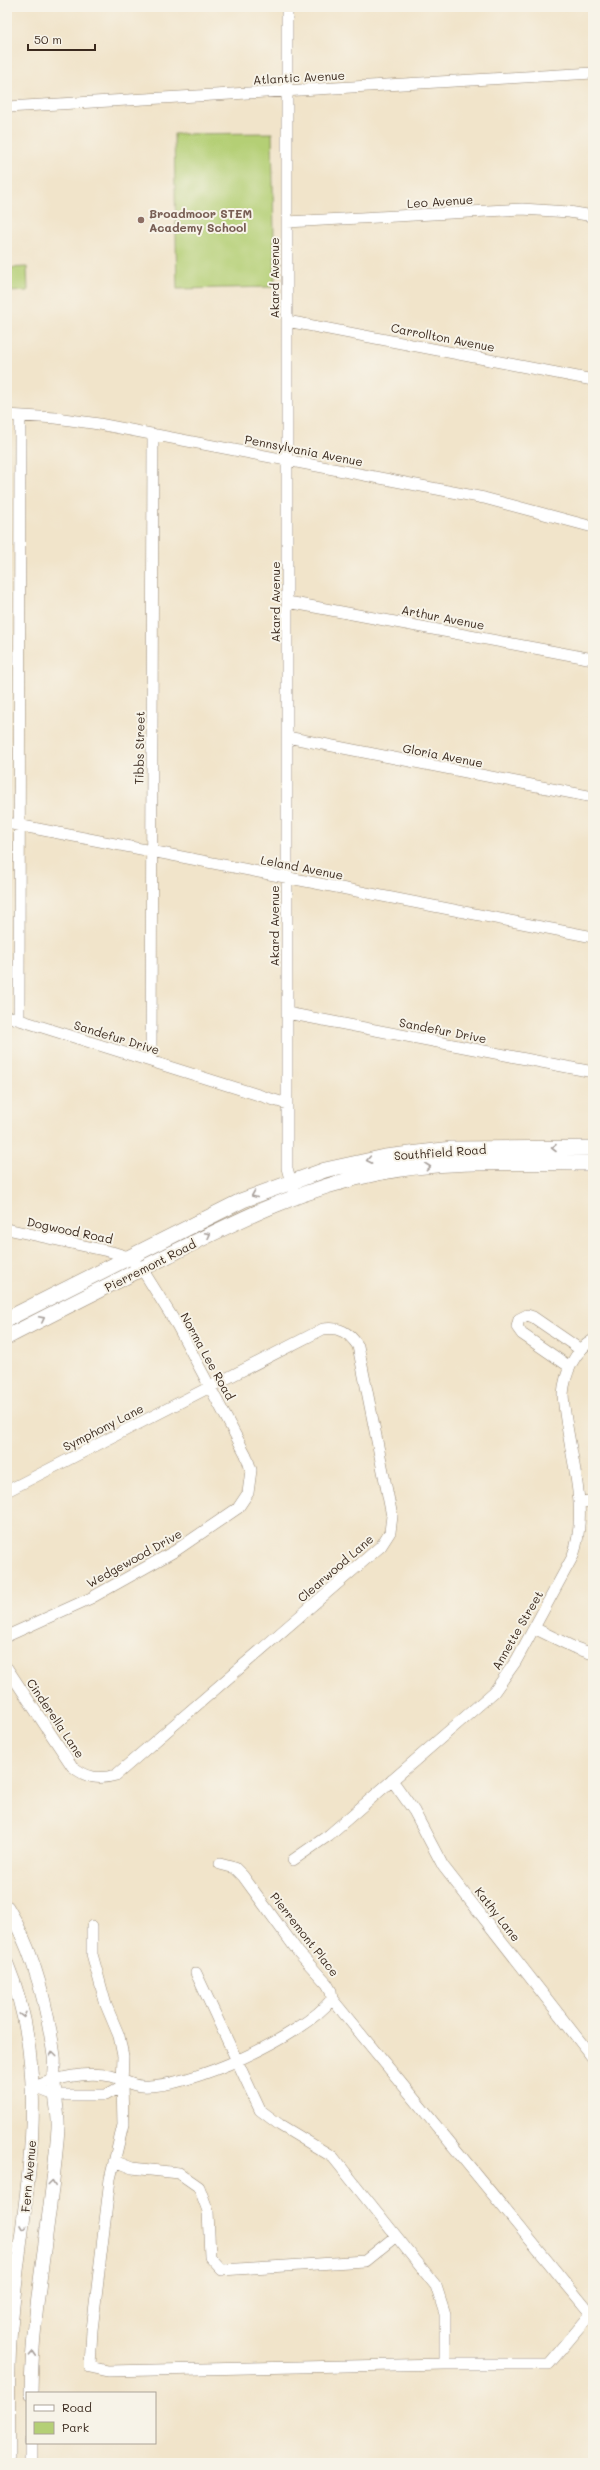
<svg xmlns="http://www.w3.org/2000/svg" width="600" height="2470" font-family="Mali,sans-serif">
<rect width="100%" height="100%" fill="#f7f3e8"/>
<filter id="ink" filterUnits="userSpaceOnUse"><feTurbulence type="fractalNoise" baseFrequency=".025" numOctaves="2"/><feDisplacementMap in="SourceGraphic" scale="8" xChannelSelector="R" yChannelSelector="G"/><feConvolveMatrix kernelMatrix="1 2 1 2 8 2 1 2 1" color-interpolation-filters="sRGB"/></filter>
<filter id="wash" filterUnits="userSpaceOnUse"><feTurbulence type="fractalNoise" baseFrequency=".012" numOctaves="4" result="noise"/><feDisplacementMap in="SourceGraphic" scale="16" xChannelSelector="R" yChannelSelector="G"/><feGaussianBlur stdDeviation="0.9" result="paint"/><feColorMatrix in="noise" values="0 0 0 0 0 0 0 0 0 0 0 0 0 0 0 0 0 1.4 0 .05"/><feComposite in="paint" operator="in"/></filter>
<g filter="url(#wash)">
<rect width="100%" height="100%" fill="#f1e4ca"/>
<path fill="#b4cf75" stroke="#787c4a" d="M272 133 275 287 177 289 174 134Z
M27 267 28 291 7 292V268Z"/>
</g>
<g filter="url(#ink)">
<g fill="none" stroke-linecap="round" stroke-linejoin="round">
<g stroke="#968774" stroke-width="12">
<path id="minor" d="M287 7V1168L293 1190
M7 107 593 73
M287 222 522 209 569 212 593 216
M287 321 593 380
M7 415 56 418 99 424 484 498 593 527
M288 602 593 659
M287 737 593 797
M7 823 593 937
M287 1013 593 1072
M7 1016 287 1104
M19 1020 20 416
M151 1061 153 434
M7 1229 112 1252 128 1257 142 1269 177 1325 246 1455 251 1470 248 1493 238 1508 175 1551 91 1598 7 1636
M570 1367 522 1334 517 1327 519 1319 527 1315 533 1317 581 1350
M7 1491 323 1329C339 1327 349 1332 358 1346L392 1516 390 1532 381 1546 116 1775C99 1780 86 1778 72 1766L7 1668
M579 1502 593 1501
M534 1628 573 1647 593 1654
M392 1780 414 1811 443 1866 593 2058
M293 1860 329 1835 494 1692 516 1661 573 1556C591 1504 566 1447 563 1394 565 1373 574 1351 593 1340
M196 1973 260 2110 280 2125 333 2157 436 2286 445 2314V2364
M122 2082 123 2125 110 2179 92 2330 90 2367 108 2371 445 2364H549L591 2314 332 1999
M34 2087C56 2078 86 2071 111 2076 122 2079 131 2086 142 2086 189 2089 303 2036 332 1999L331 1991 327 1984 299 1953 243 1876 235 1868 220 1864
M34 2087 55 2095H106L122 2086 123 2056 119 2036 106 2005 92 1954V1926
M114 2161 132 2168 179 2173 199 2187 208 2211 210 2257 222 2270 365 2261 396 2236"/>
</g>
<g stroke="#968774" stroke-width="14">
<path id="tertiary" d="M7 1907C34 1951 47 2005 54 2056 55 2064 53 2072 54 2080 54 2096 59 2112 58 2128 52 2217 32 2304 31 2393
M7 1964C56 2083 21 2204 11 2327 7 2372 9 2418 9 2463
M31 2463V2443"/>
</g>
<g stroke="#968774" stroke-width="16">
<path id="secondary" d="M7 1319 243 1200 325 1170 385 1157 452 1149 593 1148
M7 1337C59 1310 111 1284 163 1258 235 1222 298 1189 378 1173 448 1159 522 1163 593 1163"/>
</g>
<use href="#minor" stroke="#fff" stroke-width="11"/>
<use href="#tertiary" stroke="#fff" stroke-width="13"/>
<use href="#secondary" stroke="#fff" stroke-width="15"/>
</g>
<defs><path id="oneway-chevron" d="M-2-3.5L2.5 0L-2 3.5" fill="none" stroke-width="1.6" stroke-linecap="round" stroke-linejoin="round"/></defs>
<g stroke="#a79f9a">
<use href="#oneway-chevron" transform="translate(554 1148) rotate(180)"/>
<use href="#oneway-chevron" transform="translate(369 1160) rotate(169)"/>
<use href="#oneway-chevron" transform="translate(428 1167) rotate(-6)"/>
<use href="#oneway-chevron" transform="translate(254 1195) rotate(157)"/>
<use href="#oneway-chevron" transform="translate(208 1235) rotate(-27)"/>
<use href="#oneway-chevron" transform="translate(42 1319) rotate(-27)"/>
<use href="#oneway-chevron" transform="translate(23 2015) rotate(76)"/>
<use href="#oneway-chevron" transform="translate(53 2054) rotate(-97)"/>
<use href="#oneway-chevron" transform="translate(52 2183) rotate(-83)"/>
<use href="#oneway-chevron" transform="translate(23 2227) rotate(97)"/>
<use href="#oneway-chevron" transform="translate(33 2354) rotate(-87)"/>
</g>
</g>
<circle fill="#8d6e63" stroke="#f7f3e8" stroke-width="1.5" cx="141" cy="220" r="4"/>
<g text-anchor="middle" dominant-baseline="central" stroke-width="4" stroke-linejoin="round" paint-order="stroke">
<g font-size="12" fill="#3b2a1e" stroke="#f7f3e8">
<text transform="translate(299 77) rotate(-3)">Atlantic Avenue</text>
<text transform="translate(440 201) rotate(-4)">Leo Avenue</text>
<text transform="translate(274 278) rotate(-90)">Akard Avenue</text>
<text transform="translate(443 337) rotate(11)">Carrollton Avenue</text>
<text transform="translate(304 450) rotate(11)">Pennsylvania Avenue</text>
<text transform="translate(275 602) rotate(-90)">Akard Avenue</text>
<text transform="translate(443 617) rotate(11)">Arthur Avenue</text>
<text transform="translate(139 748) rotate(-89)">Tibbs Street</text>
<text transform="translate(443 755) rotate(11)">Gloria Avenue</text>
<text transform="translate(302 867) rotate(11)">Leland Avenue</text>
<text transform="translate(274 926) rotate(-90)">Akard Avenue</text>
<text transform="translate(443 1030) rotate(11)">Sandefur Drive</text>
<text transform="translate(117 1037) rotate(17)">Sandefur Drive</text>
<text transform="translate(440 1152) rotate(-4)">Southfield Road</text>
<text transform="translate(70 1230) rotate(12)">Dogwood Road</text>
<text transform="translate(150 1265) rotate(-27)">Pierremont Road</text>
<text transform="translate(208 1356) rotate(61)">Norma Lee Road</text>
<text transform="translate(103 1427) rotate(-27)">Symphony Lane</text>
<text transform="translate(134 1558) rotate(-29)">Wedgewood Drive</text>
<text transform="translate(335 1568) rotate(-41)">Clearwood Lane</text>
<text transform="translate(517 1630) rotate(-60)">Annette Street</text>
<text transform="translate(56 1718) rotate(56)">Cinderella Lane</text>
<text transform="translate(498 1914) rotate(52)">Kathy Lane</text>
<text transform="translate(305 1934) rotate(52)">Pierremont Place</text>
<text transform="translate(28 2176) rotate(-85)">Fern Avenue</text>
</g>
<g font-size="12" font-weight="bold" fill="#785e54" stroke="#f7f3e8" text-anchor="start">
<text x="149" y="213">Broadmoor STEM<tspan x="149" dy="14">Academy School</tspan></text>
</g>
</g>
<rect width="600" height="2470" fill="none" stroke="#f7f3e8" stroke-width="24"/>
<rect x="26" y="2392" width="130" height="52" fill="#f7f3e8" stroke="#aca397"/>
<rect x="34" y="2405" width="20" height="6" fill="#ffffff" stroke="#aca397"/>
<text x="62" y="2412" font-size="12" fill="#3b2a1e">Road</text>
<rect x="34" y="2422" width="20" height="12" fill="#b4cf75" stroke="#aca397"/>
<text x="62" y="2432" font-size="12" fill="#3b2a1e">Park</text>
<path d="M28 44v6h67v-6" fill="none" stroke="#3b2a1e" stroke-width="2"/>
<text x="34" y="44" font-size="12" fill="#3b2a1e" stroke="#f7f3e8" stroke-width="3" paint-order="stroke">50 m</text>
</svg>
